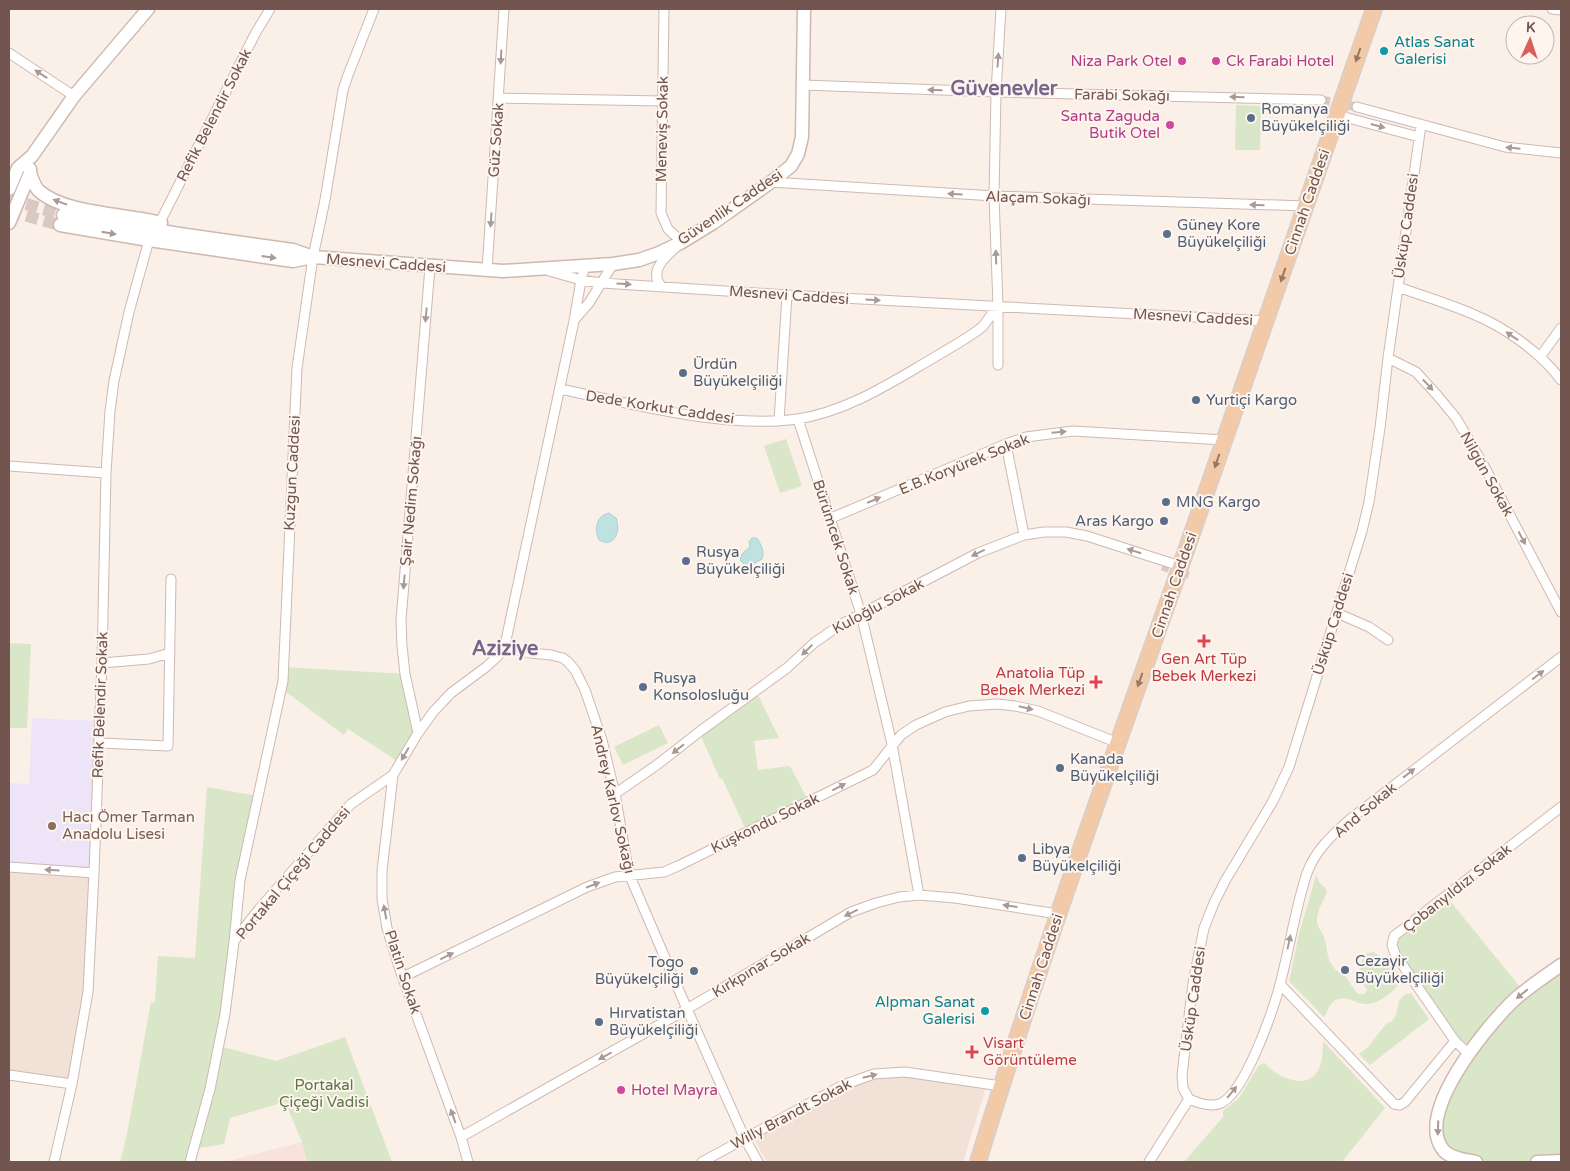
<svg xmlns="http://www.w3.org/2000/svg" width="1570" height="1171" font-family="'Varela Round',sans-serif">
<rect width="100%" height="100%" fill="#faf0e8"/>
<path fill="#f1e1d7" d="M9 867 94 873 88 992 72 1084 9 1075Z
M893 1075 986 1087 963 1162H767L754 1139 809 1106 845 1089 866 1080Z"/>
<path fill="#f9e1dd" d="M302 1142 307 1162H225Z"/>
<path fill="#ede4f7" d="M32 718 99 721 94 873 9 867V783L29 784Z"/>
<path fill="#d9e6c7" d="M1236 105 1261 106 1260 150H1235Z
M786 439 802 486 780 493 764 446Z
M9 643 31 644 27 728H9Z
M283 667 405 674 418 733 400 763 348 729 344 735 282 689Z
M756 691 779 738 754 741 758 770 790 766 809 802 747 832 722 778 720 779 699 732Z
M659 725 668 743 623 765 614 747Z
M207 787 257 796 219 1046 276 1061 345 1037 392 1162H307L302 1142 285 1102 230 1118 224 1144 194 1149 190 1162H120L127 1134 151 1002 155 1003 158 956 195 958Z
M1316 875 1319 882 1327 890C1325 900 1318 907 1317 918 1316 927 1323 932 1325 940 1328 951 1326 959 1335 969 1338 972 1344 975 1347 978 1351 984 1353 989 1358 994H1365L1367 989C1356 977 1359 968 1365 954L1373 952 1390 962 1402 980C1395 990 1381 1003 1368 1004 1356 1005 1346 993 1334 1001 1329 1005 1327 1012 1324 1017L1289 981 1299 934Z
M1446 896 1524 992 1561 965V1162H1476L1454 1157 1437 1127 1468 1054 1395 954 1394 936Z
M1411 993 1429 1019 1370 1065 1359 1054 1368 1047 1386 1024 1392 1021 1396 1015 1399 1001 1404 995Z
M1323 1041 1385 1108 1342 1162H1184L1223 1117V1111L1239 1098 1259 1065 1265 1063C1272 1072 1281 1077 1292 1080 1320 1086 1323 1062 1323 1041Z"/>
<path fill="#bee2e1" stroke="#a5d3d2" d="M609 513 616 518C621 530 615 549 599 540 594 529 596 516 609 513Z
M752 538H757C761 545 765 551 762 559L755 563 745 565 740 560 742 554 750 547 749 542Z"/>
<g fill="none" stroke-linecap="round" stroke-linejoin="round">
<path stroke="#d8c9c2" stroke-width="7" stroke-dasharray="7 3.5" stroke-linecap="butt" d="M1162 567 1191 576"/>
<path stroke="#d8c9c2" stroke-width="9" stroke-dasharray="9 4.5" stroke-linecap="butt" d="M1321 100 1357 107"/>
<path stroke="#d8c9c2" stroke-width="12" stroke-dasharray="12 6" stroke-linecap="butt" d="M9 199 63 215
M9 211 60 225"/>
<g stroke="#cdb9b2" stroke-width="11">
<path id="minor" d="M1552 9 1561 10
M9 53 74 96
M803 85 996 92 1321 100
M499 98 663 101
M1357 107 1505 147 1561 153
M1337 115 1419 137
M771 182 994 196 1306 206
M160 222 255 34 270 9
M487 270 504 9
M549 271 581 280 602 283 787 295 1267 321
M661 286C647 269 670 253 682 242L668 229 661 213 664 9
M1398 287C1423 296 1450 304 1475 315 1506 328 1541 353 1561 380
M574 320 589 303 613 264
M1540 357 1561 328
M1388 358 1416 372 1437 395 1456 418 1483 464 1561 612
M998 365V306L994 196 996 92 1001 9
M560 389C632 404 724 429 797 419 840 413 881 389 918 367 938 355 958 344 977 331L983 326 998 306
M798 419 861 614 892 744 919 895
M779 421 787 295
M1006 444 1024 535
M9 466 106 473
M829 519 1006 444 1026 437 1073 431 1224 440
M1337 613 1369 627 1388 640
M505 645 517 650 530 653 551 655 563 658 568 662 575 670 585 690 602 740 615 794 629 874 687 1009 745 1139 758 1162
M102 663 149 659 170 653
M418 733 405 674 402 646 401 620 430 267
M99 743 168 746 171 579
M393 775 382 871V899L387 928 401 973 461 1137 468 1162
M615 794 658 764 699 732 787 668 814 643 840 625 978 553 1024 535 1044 532H1066L1087 536 1180 566
M9 867 94 873
M234 941 260 908 351 804 393 775 418 733 434 711 451 693 486 667 497 657 505 645 574 321 581 280 585 266
M403 977 587 887 615 877 664 872 678 866 873 770 901 735 916 725 945 712 969 706 997 704 1015 706 1038 711 1118 743
M1280 984 1394 1104 1400 1105 1405 1102 1455 1041
M1469 1054 1455 1041 1395 954 1392 945 1394 936 1561 807
M9 1075 72 1084
M1189 1099 1183 1088 1182 1075 1193 983 1204 928 1214 903 1225 881 1273 801 1289 767 1362 531 1369 502 1380 428 1388 358 1421 125
M1189 1099C1198 1103 1209 1107 1219 1104 1244 1096 1274 1009 1280 984 1290 947 1295 909 1307 873 1315 851 1332 835 1349 820L1561 657
M461 1137 687 1009 851 912 876 903 899 897 919 895 955 898 1058 914
M54 1162 72 1084 88 992 94 873 102 663 106 473 110 411 114 381 129 312 149 240
M190 1162 210 1089 225 1014 234 942 240 880 283 681 297 368 313 257 325 200 343 90 348 75 374 9
M702 1162 843 1085 874 1074 905 1072 1001 1086
M1149 1162 1189 1099"/>
</g>
<g stroke="#cfb8b0" stroke-width="15">
<path id="secondary" d="M30 173C32 179 34 185 38 190 63 214 127 214 161 223
M9 189 18 168 32 156 74 96 148 9
M63 215 186 235 293 250 313 257
M9 223 30 173V169
M60 225 149 240 293 261 313 257 503 271 613 264 639 260 659 253 682 242 713 223 771 182 791 166 798 154 802 137 804 9
M1476 1162C1466 1160 1452 1159 1444 1151 1413 1115 1485 1029 1510 1004 1525 989 1544 977 1561 965
M1537 1162 1561 1161"/>
</g>
<g stroke="#d7cfcd" stroke-width="18">
<path id="primary" d="M978 1162C1039 961 1111 763 1181 565 1247 380 1309 194 1374 9"/>
</g>
<use href="#minor" stroke="#fff" stroke-width="9"/>
<use href="#secondary" stroke="#fff" stroke-width="12"/>
<use href="#primary" stroke="#f2caa7" stroke-width="15"/>
</g>
<defs><path id="oneway-solid" d="M-6-.8H1V-3.2L6.5 0L1 3.2V.8H-6Z" transform="scale(1.25)"/></defs>
<g fill="#987869">
<use href="#oneway-solid" transform="translate(1358 55) rotate(109)"/>
<use href="#oneway-solid" transform="translate(1283 275) rotate(109)"/>
<use href="#oneway-solid" transform="translate(1217 461) rotate(109)"/>
<use href="#oneway-solid" transform="translate(1140 680) rotate(109)"/>
</g>
<g fill="#aa9995">
<use href="#oneway-solid" transform="translate(501 57) rotate(93)"/>
<use href="#oneway-solid" transform="translate(998 60) rotate(-86)"/>
<use href="#oneway-solid" transform="translate(41 74) rotate(-147)"/>
<use href="#oneway-solid" transform="translate(935 90) rotate(-178)"/>
<use href="#oneway-solid" transform="translate(1237 97) rotate(-178)"/>
<use href="#oneway-solid" transform="translate(1378 126) rotate(15)"/>
<use href="#oneway-solid" transform="translate(1513 148) rotate(-174)"/>
<use href="#oneway-solid" transform="translate(955 194) rotate(-176)"/>
<use href="#oneway-solid" transform="translate(60 202) rotate(-160)"/>
<use href="#oneway-solid" transform="translate(1257 205) rotate(-178)"/>
<use href="#oneway-solid" transform="translate(491 220) rotate(94)"/>
<use href="#oneway-solid" transform="translate(109 233) rotate(10)"/>
<use href="#oneway-solid" transform="translate(269 257) rotate(8)"/>
<use href="#oneway-solid" transform="translate(996 257) rotate(-92)"/>
<use href="#oneway-solid" transform="translate(624 284) rotate(3)"/>
<use href="#oneway-solid" transform="translate(873 300) rotate(3)"/>
<use href="#oneway-solid" transform="translate(426 315) rotate(95)"/>
<use href="#oneway-solid" transform="translate(1512 336) rotate(-146)"/>
<use href="#oneway-solid" transform="translate(1428 385) rotate(47)"/>
<use href="#oneway-solid" transform="translate(1059 432) rotate(-5)"/>
<use href="#oneway-solid" transform="translate(874 500) rotate(-23)"/>
<use href="#oneway-solid" transform="translate(1522 538) rotate(62)"/>
<use href="#oneway-solid" transform="translate(1134 551) rotate(-162)"/>
<use href="#oneway-solid" transform="translate(978 553) rotate(154)"/>
<use href="#oneway-solid" transform="translate(404 582) rotate(95)"/>
<use href="#oneway-solid" transform="translate(807 650) rotate(136)"/>
<use href="#oneway-solid" transform="translate(1538 675) rotate(-37)"/>
<use href="#oneway-solid" transform="translate(1026 708) rotate(13)"/>
<use href="#oneway-solid" transform="translate(678 749) rotate(142)"/>
<use href="#oneway-solid" transform="translate(405 754) rotate(121)"/>
<use href="#oneway-solid" transform="translate(1409 773) rotate(-38)"/>
<use href="#oneway-solid" transform="translate(839 787) rotate(-27)"/>
<use href="#oneway-solid" transform="translate(52 870) rotate(-176)"/>
<use href="#oneway-solid" transform="translate(593 885) rotate(-21)"/>
<use href="#oneway-solid" transform="translate(1010 906) rotate(-172)"/>
<use href="#oneway-solid" transform="translate(385 912) rotate(-100)"/>
<use href="#oneway-solid" transform="translate(851 913) rotate(154)"/>
<use href="#oneway-solid" transform="translate(1289 942) rotate(-78)"/>
<use href="#oneway-solid" transform="translate(447 956) rotate(-26)"/>
<use href="#oneway-solid" transform="translate(1522 994) rotate(141)"/>
<use href="#oneway-solid" transform="translate(605 1056) rotate(151)"/>
<use href="#oneway-solid" transform="translate(870 1076) rotate(-14)"/>
<use href="#oneway-solid" transform="translate(1232 1092) rotate(-50)"/>
<use href="#oneway-solid" transform="translate(453 1116) rotate(-110)"/>
<use href="#oneway-solid" transform="translate(1438 1128) rotate(92)"/>
</g>
<g fill="#0f9aa8" stroke="#fdf5ee" stroke-width="2">
<circle cx="1384" cy="51" r="5"/>
<circle cx="985" cy="1011" r="5"/>
</g>
<g fill="#d1479c" stroke="#fdf5ee" stroke-width="2">
<circle cx="1182" cy="61" r="5"/>
<circle cx="1216" cy="61" r="5"/>
<circle cx="1170" cy="125" r="5"/>
<circle cx="621" cy="1090" r="5"/>
</g>
<g fill="#5c6f8a" stroke="#fdf5ee" stroke-width="2">
<circle cx="1251" cy="118" r="5"/>
<circle cx="1167" cy="234" r="5"/>
<circle cx="683" cy="373" r="5"/>
<circle cx="1196" cy="400" r="5"/>
<circle cx="1166" cy="502" r="5"/>
<circle cx="1164" cy="521" r="5"/>
<circle cx="686" cy="561" r="5"/>
<circle cx="643" cy="687" r="5"/>
<circle cx="1060" cy="768" r="5"/>
<circle cx="1022" cy="858" r="5"/>
<circle cx="1345" cy="970" r="5"/>
<circle cx="694" cy="971" r="5"/>
<circle cx="599" cy="1022" r="5"/>
</g>
<g fill="#e0444e" stroke="#fdf5ee" stroke-width="2">
<path d="M1201.5 633.5h5v5h5v5h-5v5h-5v-5h-5v-5h5z"/>
<path d="M1093.5 674.5h5v5h5v5h-5v5h-5v-5h-5v-5h5z"/>
<path d="M969.5 1044.5h5v5h5v5h-5v5h-5v-5h-5v-5h5z"/>
</g>
<circle fill="#8d6e63" stroke="#fdf5ee" stroke-width="2" cx="52" cy="826" r="5"/>
<g text-anchor="middle" dominant-baseline="central" stroke-width="4" stroke-linejoin="round" paint-order="stroke">
<g font-size="15" fill="#0d838f" stroke="#fdf5ee" text-anchor="start">
<text x="1394" y="42">Atlas Sanat<tspan x="1394" dy="17">Galerisi</tspan></text>
<text x="975" y="1002" text-anchor="end">Alpman Sanat<tspan x="975" dy="17">Galerisi</tspan></text>
</g>
<g font-size="15" fill="#b23c85" stroke="#fdf5ee" text-anchor="end">
<text x="1172" y="61">Niza Park Otel</text>
<text x="1226" y="61" text-anchor="start">Ck Farabi Hotel</text>
<text x="1160" y="116">Santa Zaguda<tspan x="1160" dy="17">Butik Otel</tspan></text>
<text x="631" y="1090" text-anchor="start">Hotel Mayra</text>
</g>
<g font-size="15" fill="#71554e" stroke="#fdf5ee">
<text transform="translate(1122 95) rotate(1)">Farabi Sokağı</text>
<text transform="translate(214 115) rotate(-63)">Refik Belendir Sokak</text>
<text transform="translate(662 129) rotate(-89)">Meneviş Sokak</text>
<text transform="translate(496 140) rotate(-86)">Güz Sokak</text>
<text transform="translate(1038 198) rotate(2)">Alaçam Sokağı</text>
<text transform="translate(1307 202) rotate(-71)">Cinnah Caddesi</text>
<text transform="translate(730 207) rotate(-34)">Güvenlik Caddesi</text>
<text transform="translate(1406 226) rotate(-82)">Üsküp Caddesi</text>
<text transform="translate(386 263) rotate(4)">Mesnevi Caddesi</text>
<text transform="translate(789 295) rotate(4)">Mesnevi Caddesi</text>
<text transform="translate(1193 317) rotate(3)">Mesnevi Caddesi</text>
<text transform="translate(660 407) rotate(9)">Dede Korkut Caddesi</text>
<text transform="translate(964 464) rotate(-22)">E.B.Koryürek Sokak</text>
<text transform="translate(292 473) rotate(-87)">Kuzgun Caddesi</text>
<text transform="translate(1487 474) rotate(61)">Nilgün Sokak</text>
<text transform="translate(411 501) rotate(-85)">Şair Nedim Sokağı</text>
<text transform="translate(836 537) rotate(72)">Bürümcek Sokak</text>
<text transform="translate(1174 585) rotate(-71)">Cinnah Caddesi</text>
<text transform="translate(878 606) rotate(-28)">Kuloğlu Sokak</text>
<text transform="translate(1333 624) rotate(-73)">Üsküp Caddesi</text>
<text transform="translate(100 705) rotate(-88)">Refik Belendir Sokak</text>
<text transform="translate(613 799) rotate(77)">Andrey Karlov Sokağı</text>
<text transform="translate(1365 810) rotate(-40)">And Sokak</text>
<text transform="translate(765 823) rotate(-26)">Kuşkondu Sokak</text>
<text transform="translate(293 873) rotate(-50)">Portakal Çiçeği Caddesi</text>
<text transform="translate(1457 888) rotate(-38)">Çobanyıldızı Sokak</text>
<text transform="translate(761 965) rotate(-31)">Kırkpınar Sokak</text>
<text transform="translate(1041 967) rotate(-72)">Cinnah Caddesi</text>
<text transform="translate(403 972) rotate(72)">Platin Sokak</text>
<text transform="translate(1193 999) rotate(-82)">Üsküp Caddesi</text>
<text transform="translate(791 1114) rotate(-28)">Willy Brandt Sokak</text>
</g>
<g font-size="15" fill="#4e5e75" stroke="#fdf5ee" text-anchor="start">
<text x="1261" y="109">Romanya<tspan x="1261" dy="17">Büyükelçiliği</tspan></text>
<text x="1177" y="225">Güney Kore<tspan x="1177" dy="17">Büyükelçiliği</tspan></text>
<text x="693" y="364">Ürdün<tspan x="693" dy="17">Büyükelçiliği</tspan></text>
<text x="1206" y="400">Yurtiçi Kargo</text>
<text x="1176" y="502">MNG Kargo</text>
<text x="1154" y="521" text-anchor="end">Aras Kargo</text>
<text x="696" y="552">Rusya<tspan x="696" dy="17">Büyükelçiliği</tspan></text>
<text x="653" y="678">Rusya<tspan x="653" dy="17">Konsolosluğu</tspan></text>
<text x="1070" y="759">Kanada<tspan x="1070" dy="17">Büyükelçiliği</tspan></text>
<text x="1032" y="849">Libya<tspan x="1032" dy="17">Büyükelçiliği</tspan></text>
<text x="1355" y="961">Cezayir<tspan x="1355" dy="17">Büyükelçiliği</tspan></text>
<text x="684" y="962" text-anchor="end">Togo<tspan x="684" dy="17">Büyükelçiliği</tspan></text>
<text x="609" y="1013">Hırvatistan<tspan x="609" dy="17">Büyükelçiliği</tspan></text>
</g>
<g font-size="15" fill="#be3a42" stroke="#fdf5ee">
<text x="1204" y="659">Gen Art Tüp<tspan x="1204" dy="17">Bebek Merkezi</tspan></text>
<text x="1085" y="673" text-anchor="end">Anatolia Tüp<tspan x="1085" dy="17">Bebek Merkezi</tspan></text>
<text x="983" y="1043" text-anchor="start">Visart<tspan x="983" dy="17">Görüntüleme</tspan></text>
</g>
<g font-size="15" fill="#785e54" stroke="#fdf5ee" text-anchor="start">
<text x="62" y="817">Hacı Ömer Tarman<tspan x="62" dy="17">Anadolu Lisesi</tspan></text>
</g>
<g font-size="15" fill="#5d7648" stroke="#fdf5ee">
<text x="324" y="1085">Portakal<tspan x="324" dy="17">Çiçeği Vadisi</tspan></text>
</g>
<g font-size="20" font-weight="bold" fill="#7a668d" stroke="#fdf5ee">
<text x="1004" y="89">Güvenevler</text>
<text x="505" y="649">Aziziye</text>
</g>
</g>
<rect width="1570" height="1171" fill="none" stroke="#71554e" stroke-width="20"/>
<g transform="translate(1530 40) rotate(3)"><circle r="24" fill="#fdf5ee" stroke="#c5b5ae"/>
<path d="M0-4L9 19L0 12L-9 19Z" fill="#d7615a"/>
<text y="-8" font-size="14" font-weight="bold" text-anchor="middle" fill="#71554e">K</text>
</g>
</svg>
